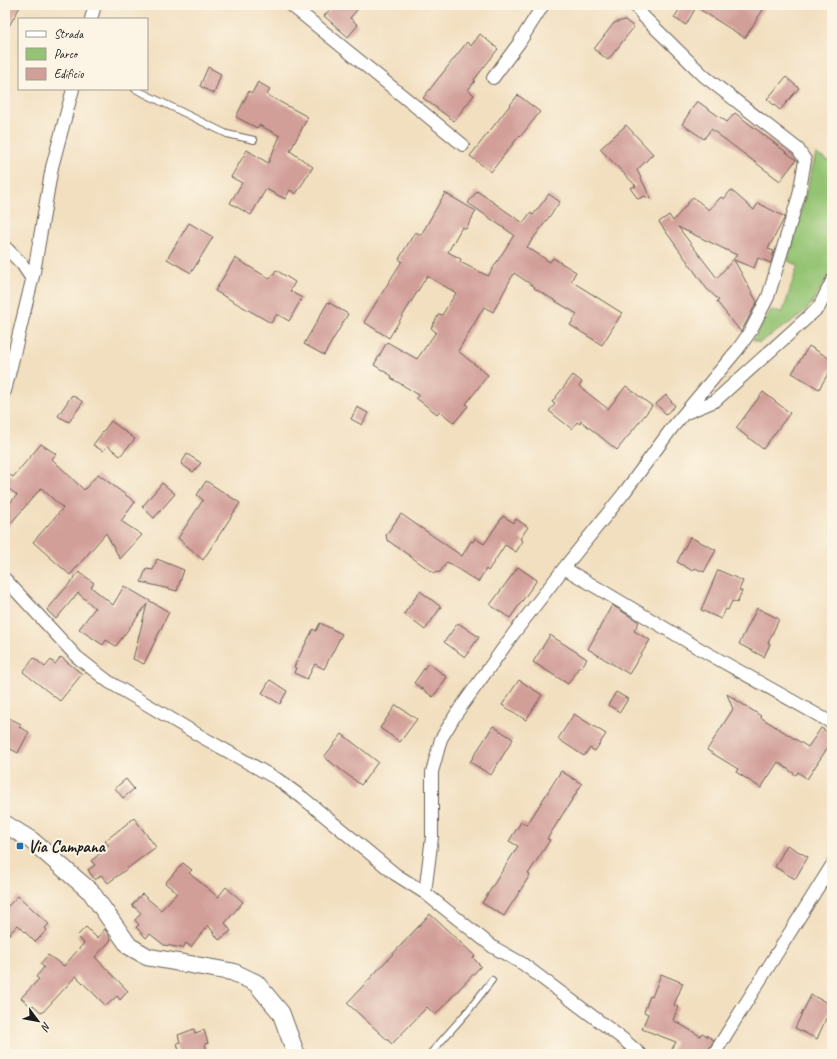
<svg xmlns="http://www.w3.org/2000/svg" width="837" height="1059" font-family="Caveat,sans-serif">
<rect width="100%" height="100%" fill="#fcf5e5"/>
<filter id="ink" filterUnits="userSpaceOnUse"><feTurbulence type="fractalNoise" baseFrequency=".025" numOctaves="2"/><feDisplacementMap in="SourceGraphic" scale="8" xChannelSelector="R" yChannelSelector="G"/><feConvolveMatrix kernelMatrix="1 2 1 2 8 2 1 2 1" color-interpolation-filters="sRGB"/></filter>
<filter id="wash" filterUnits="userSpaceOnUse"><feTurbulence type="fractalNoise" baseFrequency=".012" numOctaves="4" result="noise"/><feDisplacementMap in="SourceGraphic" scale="16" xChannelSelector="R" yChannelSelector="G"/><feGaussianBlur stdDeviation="0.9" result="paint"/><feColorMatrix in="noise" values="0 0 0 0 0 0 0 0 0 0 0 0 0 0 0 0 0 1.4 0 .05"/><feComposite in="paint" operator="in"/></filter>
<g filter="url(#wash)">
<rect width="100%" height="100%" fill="#f2dfc0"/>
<path fill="#94c473" stroke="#587048" d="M816 154 832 163V270L810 306 800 316 759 343 753 340 771 310 783 312 798 265 788 261Z"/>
<g id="blocks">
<path fill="#d19e98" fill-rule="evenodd" d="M5 5H21L5 33Z
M334 5H361L350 18 358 25 348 37 324 16Z
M682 5H766L745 38 696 7 686 25 674 18Z
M625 20 634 27 608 60 594 49 614 23Z
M480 34 498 49 474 80 475 81 468 90 474 95 454 121 423 98 467 42 471 46Z
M208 67 221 74 214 94 200 86Z
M786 77 799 88 780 110 767 99Z
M258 82 270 89 267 95 308 117 290 151 313 167 296 194 290 190 285 199 266 189 251 215 230 203 242 183 231 177 247 150 268 163 280 136 259 125 257 128 236 117 249 91 252 93Z
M518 95 540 112 520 137 519 136 491 172 470 156Z
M697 101 727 122 735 113 795 159 796 160 780 181 711 129 704 139 682 124Z
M626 125 653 154 637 170 650 197 648 199 645 196 638 199 630 188 636 186 600 149Z
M731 190 754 210 758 203 785 217 768 249 774 251 771 263 758 258 754 268 734 260 757 302 741 332 717 302 719 300 707 289 659 222 669 215 673 221 693 197 709 210 721 197 724 199ZM678 227 737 255 717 278Z
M477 191 523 223 530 213 533 215 549 194 560 202 527 247 550 262 553 258 576 272 571 281 622 313 602 345 570 325 577 314 534 288 535 287 514 273 493 312 484 307 458 351 488 375 466 404 468 406 454 423 440 411 437 414 416 398 419 395 391 378 392 376 374 365 387 342 417 359 436 332 431 328 439 314 442 315 456 293 427 276 389 338 364 322 402 261 399 259 415 232 421 235 445 193 476 211 466 229 462 227 448 252 461 259 460 262 488 276 514 235 468 203Z
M189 223 213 237 191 273 167 259Z
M235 258 270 279 276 270 295 282 290 291 302 298 289 321 277 314 271 323 215 291Z
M328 302 348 314 324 355 304 344Z
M809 346 832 360V367L819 389 792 373Z
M573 375 582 382 579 386 608 409 626 386 652 406 617 450 581 421 580 424 577 422 572 429 549 411 555 404 552 402Z
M763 392 790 413 763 449 736 428Z
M72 395 83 402 69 422 58 416Z
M666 395 675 406 666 414 656 404Z
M357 407 368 413 362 425 351 419Z
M111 421 135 439 120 456 108 446 103 451 93 445Z
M41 444 56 454 52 459 84 490 98 474 135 502 121 521 142 535 120 559 106 533 70 575 33 542 63 508 41 488 5 530V509L17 495 5 486V472L13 477Z
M187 454 201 463 193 472 181 464Z
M206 481 240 503 203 560 178 538 203 500 197 495Z
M162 483 175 494 154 518 142 507Z
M401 514 462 556 471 541 473 542 475 538 484 544 503 516 514 523 516 519 528 527 520 539 523 541 516 552 505 545 488 571 486 569 478 582 447 562 440 572 434 573 387 540 386 535Z
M690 537 716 550 704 572 695 568 693 571 677 562Z
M157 559 184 570 177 591 141 582 146 569 153 570Z
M518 567 537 580 510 618 490 605Z
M718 570 743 581 739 590 742 591 737 603 732 601 728 610 726 609 721 619 701 610Z
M79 572 94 583 91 587 113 605 124 586 169 612 144 664 133 659 147 604 116 646 106 640 103 645 79 629 95 608 78 593 56 619 47 610Z
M420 591 441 607 425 630 404 614Z
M612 605 639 622 634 631 650 640 629 674 588 649Z
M757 608 779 619 768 643 770 644 764 657 739 644Z
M320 623 342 634 324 669 315 664 307 679 294 673 296 668 294 667 313 629 316 631Z
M458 623 479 637 465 657 444 642Z
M550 635 587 659 581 668 579 667 568 684 533 662Z
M61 657 82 674 60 701 23 672 34 658 45 667 51 660 55 664Z
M428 663 447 677 433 697 414 683Z
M270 680 287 691 280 704 262 693Z
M519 680 542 695 526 720 502 705Z
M616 692 628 699 620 712 608 705Z
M727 694 761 716 760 717 808 747 821 728 832 735V741L807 779 798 772 796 775 778 762 761 788 736 772 738 769 707 750 733 709Z
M396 705 417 719 400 742 380 728Z
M574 714 606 734 595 751 590 748 584 756 558 739Z
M5 716 21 724 19 727 29 732 18 753 5 746Z
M493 726 513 739 491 775 470 762Z
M342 734 378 762 361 785 324 757Z
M561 771 582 784 547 839 550 840 528 874 530 875 504 916 482 903 518 846 509 841 521 822 527 825Z
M126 779 134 789 123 798 115 788Z
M134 818 156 847 108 883 101 875 95 880 88 870 95 865 91 861 109 846 105 841Z
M787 845 808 857 795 879 775 867Z
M183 863 192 870 189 873 218 897 226 887 243 902 225 923 231 931 219 940 208 925 191 947 186 943 183 948 164 945 150 934 146 938 136 927 139 925 135 920 141 913 132 905 142 894 161 910 177 893 165 883Z
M18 896 49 924 45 928 47 930 35 942 18 925 5 938V909Z
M430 914 475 956 473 958 481 966 435 1015 427 1007 392 1044 347 1003Z
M86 927 97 938 105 929 111 940 95 957 128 991 120 1000 117 996 106 1006 76 976 42 1013 33 1005 32 1007 21 998 39 979 36 977 44 967 40 964 48 955 64 966 84 943 77 936Z
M661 974 683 983 674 1005 678 1007 673 1020 700 1036 702 1033 714 1040 707 1054H669L676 1042 642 1029 648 1014 644 1012 650 996 652 997Z
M811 995 832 1005 817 1039 795 1028Z
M194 1029 195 1033 204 1030 208 1043 205 1044 208 1054H180L177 1043 180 1042 178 1035Z"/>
</g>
</g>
<g filter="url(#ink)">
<use href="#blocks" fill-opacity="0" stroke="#676055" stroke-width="1"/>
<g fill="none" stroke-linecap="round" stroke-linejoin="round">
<g stroke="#676055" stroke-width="8">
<path id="service" d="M135 89 227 134 254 140
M430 1054 468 1011 492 980"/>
</g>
<g stroke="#676055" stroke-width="14">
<path id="minor" d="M291 5 463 145
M91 19 95 5
M493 78 519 43 543 5
M5 247 22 264 32 279
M5 391 34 272 52 167 73 89
M686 413 715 401 819 307 832 281
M564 568 700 649 832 723
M5 579 77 657 109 682 202 737 277 779 303 798 395 874 425 893 493 947 523 964 623 1039 640 1054
M425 893 432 837V772L441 739 456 714 514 633 564 568 624 493 672 428 738 349 750 332 768 297 799 195 805 160 798 149 704 76 644 17 635 5
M714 1054 832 865"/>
</g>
<g stroke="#676055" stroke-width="19">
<path id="secondary" d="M5 824 31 840 91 892 129 946 148 957 233 972 256 983 281 1013 296 1054"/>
</g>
<use href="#service" stroke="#fff" stroke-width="6"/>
<use href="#minor" stroke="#fff" stroke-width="12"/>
<use href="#secondary" stroke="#fff" stroke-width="17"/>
</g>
</g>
<rect fill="#1f6fb2" stroke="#fcf5e5" stroke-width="1.5" x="16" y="842" width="8" height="8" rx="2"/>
<g text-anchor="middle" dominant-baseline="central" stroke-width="4" stroke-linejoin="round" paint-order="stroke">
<g font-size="17" font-weight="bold" fill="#1c1c1c" stroke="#fcf5e5" text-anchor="start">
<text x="28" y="846">Via Campana</text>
</g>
</g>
<rect width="837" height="1059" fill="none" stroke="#fcf5e5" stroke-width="20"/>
<rect x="18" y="18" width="130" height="72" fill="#fcf5e5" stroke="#a29e95"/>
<rect x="26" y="31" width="20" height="6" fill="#ffffff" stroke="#a29e95"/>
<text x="54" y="38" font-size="12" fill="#1c1c1c">Strada</text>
<rect x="26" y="48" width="20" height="12" fill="#94c473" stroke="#a29e95"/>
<text x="54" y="58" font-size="12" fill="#1c1c1c">Parco</text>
<rect x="26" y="68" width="20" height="12" fill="#d19e98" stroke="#a29e95"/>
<text x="54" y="78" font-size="12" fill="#1c1c1c">Edificio</text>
<g transform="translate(38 1021) rotate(122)" stroke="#fcf5e5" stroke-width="3" paint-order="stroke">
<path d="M0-3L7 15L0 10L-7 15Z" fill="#1c1c1c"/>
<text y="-6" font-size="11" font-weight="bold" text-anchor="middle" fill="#1c1c1c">N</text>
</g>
</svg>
